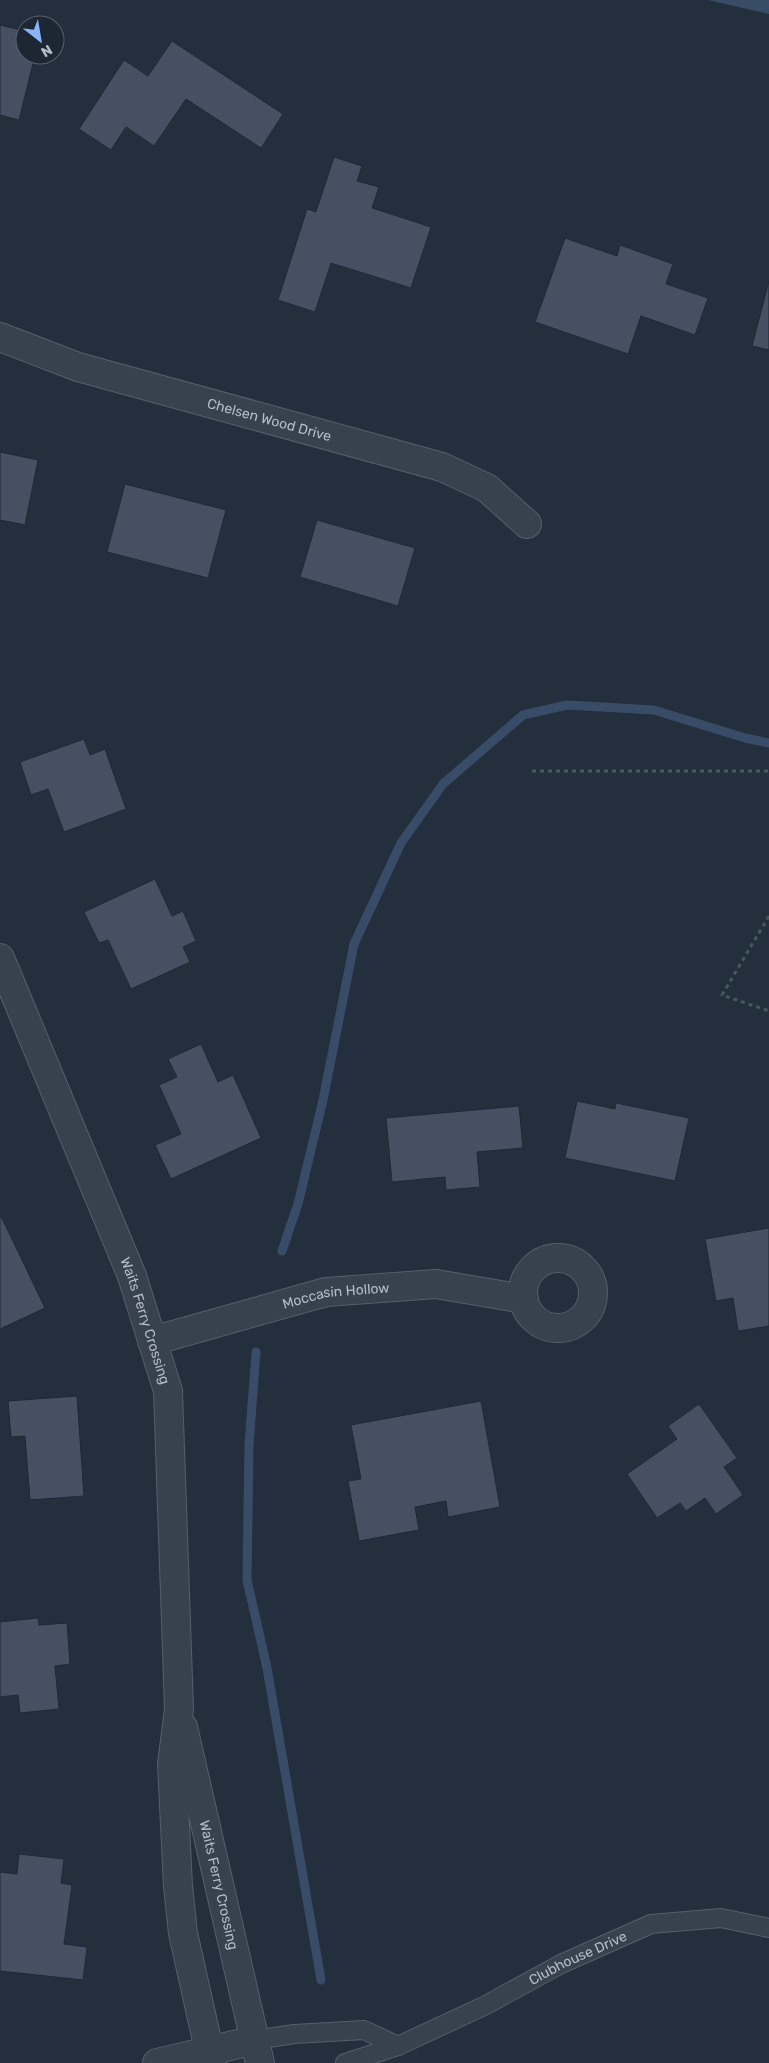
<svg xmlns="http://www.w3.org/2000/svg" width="769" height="2063" font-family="Rubik,sans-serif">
<rect width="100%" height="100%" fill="#242f3e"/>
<path fill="#394c67" d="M708 0H769V14Z"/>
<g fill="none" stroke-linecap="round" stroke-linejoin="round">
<path stroke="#394c67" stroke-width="9" d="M282 1251 298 1204 323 1100 354 944 401 843 443 784 523 715 567 705 654 710 745 738 769 743
M256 1352 249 1445 247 1580 267 1668 321 1980"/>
</g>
<path fill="#455162" stroke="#1f2835" d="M0 25 25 31V55H35L19 120 0 115Z
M172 41 283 114 261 148 186 99 154 146 126 127 111 150 79 129 124 60 148 76Z
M334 157 362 166 357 181 379 187 372 208 431 227 411 288 331 263 315 312 278 300 307 209 316 212Z
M565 238 617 256 620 245 673 264 666 284 708 298 695 335 641 316 628 354 535 322Z
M769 281V350L752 346Z
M0 452 38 460 25 525 0 520Z
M125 484 226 510 208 578 107 552Z
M317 520 415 548 398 606 300 577Z
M84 739 90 755 105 749 126 809 64 832 48 789 31 795 20 762Z
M155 879 172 916 183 911 196 941 183 947 190 962 131 989 108 940 99 943 84 912Z
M201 1044 218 1082 233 1075 261 1138 171 1179 155 1145 181 1134 159 1085 177 1077 168 1059Z
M577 1101 615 1109 616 1103 689 1118 675 1181 565 1158Z
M519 1106 523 1148 477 1152 480 1187 446 1190 445 1177 392 1182 386 1118Z
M0 1214 45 1308 0 1329Z
M769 1228V1326L738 1331 733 1298 716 1301 705 1239Z
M77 1396 84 1496 30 1500 25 1436 11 1437 8 1401Z
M481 1401 500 1507 448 1517 446 1501 415 1507 419 1530 359 1541 348 1481 361 1479 351 1425Z
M699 1404 737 1458 724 1467 743 1495 716 1514 705 1498 686 1511 680 1503 657 1518 627 1474 677 1439 668 1426Z
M38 1618 39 1625 67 1623 70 1664 55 1666 59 1709 20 1713 18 1695 0 1697V1622Z
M19 1854 64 1859 61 1883 72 1885 64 1944 87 1947 83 1980 0 1971V1872L17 1874Z"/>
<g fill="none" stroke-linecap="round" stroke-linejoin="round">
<g stroke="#565f6c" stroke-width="20">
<g id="service">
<path d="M255 2040 294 2034 364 2030 398 2046"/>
<path id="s1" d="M345 2063 398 2046 486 2005 561 1964 651 1924 721 1918 769 1928"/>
</g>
</g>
<g stroke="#565f6c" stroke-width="30">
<g id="minor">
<path id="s2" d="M0 337 78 367 442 467 487 488 527 524"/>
<path id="s3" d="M0 958 132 1276 168 1391 179 1709 172 1764 178 1886 183 1933 212 2063"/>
<circle cx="558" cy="1293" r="35"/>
<path id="s4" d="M152 1341 326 1292 436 1284 524 1299"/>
<path id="s5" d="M183 1727 260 2063"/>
<path d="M157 2063 255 2040"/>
</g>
</g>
<path stroke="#44595c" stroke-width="3" stroke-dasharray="4 4" stroke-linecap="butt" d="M532 771H769
M769 916 722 995 769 1011"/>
<use href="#service" stroke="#38414e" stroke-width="18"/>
<use href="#minor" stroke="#38414e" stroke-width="28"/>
</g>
<g text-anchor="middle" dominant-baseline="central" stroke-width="4" stroke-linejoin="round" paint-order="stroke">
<g font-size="14" fill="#b4bcc9" stroke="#1d2633">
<text stroke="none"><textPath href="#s2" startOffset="282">Chelsen Wood Drive</textPath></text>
<text stroke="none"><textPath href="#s4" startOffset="190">Moccasin Hollow</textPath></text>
<text stroke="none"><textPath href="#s3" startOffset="391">Waits Ferry Crossing</textPath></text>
<text stroke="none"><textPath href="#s5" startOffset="162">Waits Ferry Crossing</textPath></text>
<text stroke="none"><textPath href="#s1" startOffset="256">Clubhouse Drive</textPath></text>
</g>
</g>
<g transform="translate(40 40) rotate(149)"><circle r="24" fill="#1d2633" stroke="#59626f"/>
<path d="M0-4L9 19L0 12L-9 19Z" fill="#8ab4f8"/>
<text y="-8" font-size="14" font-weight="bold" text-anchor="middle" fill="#b4bcc9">N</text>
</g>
</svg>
